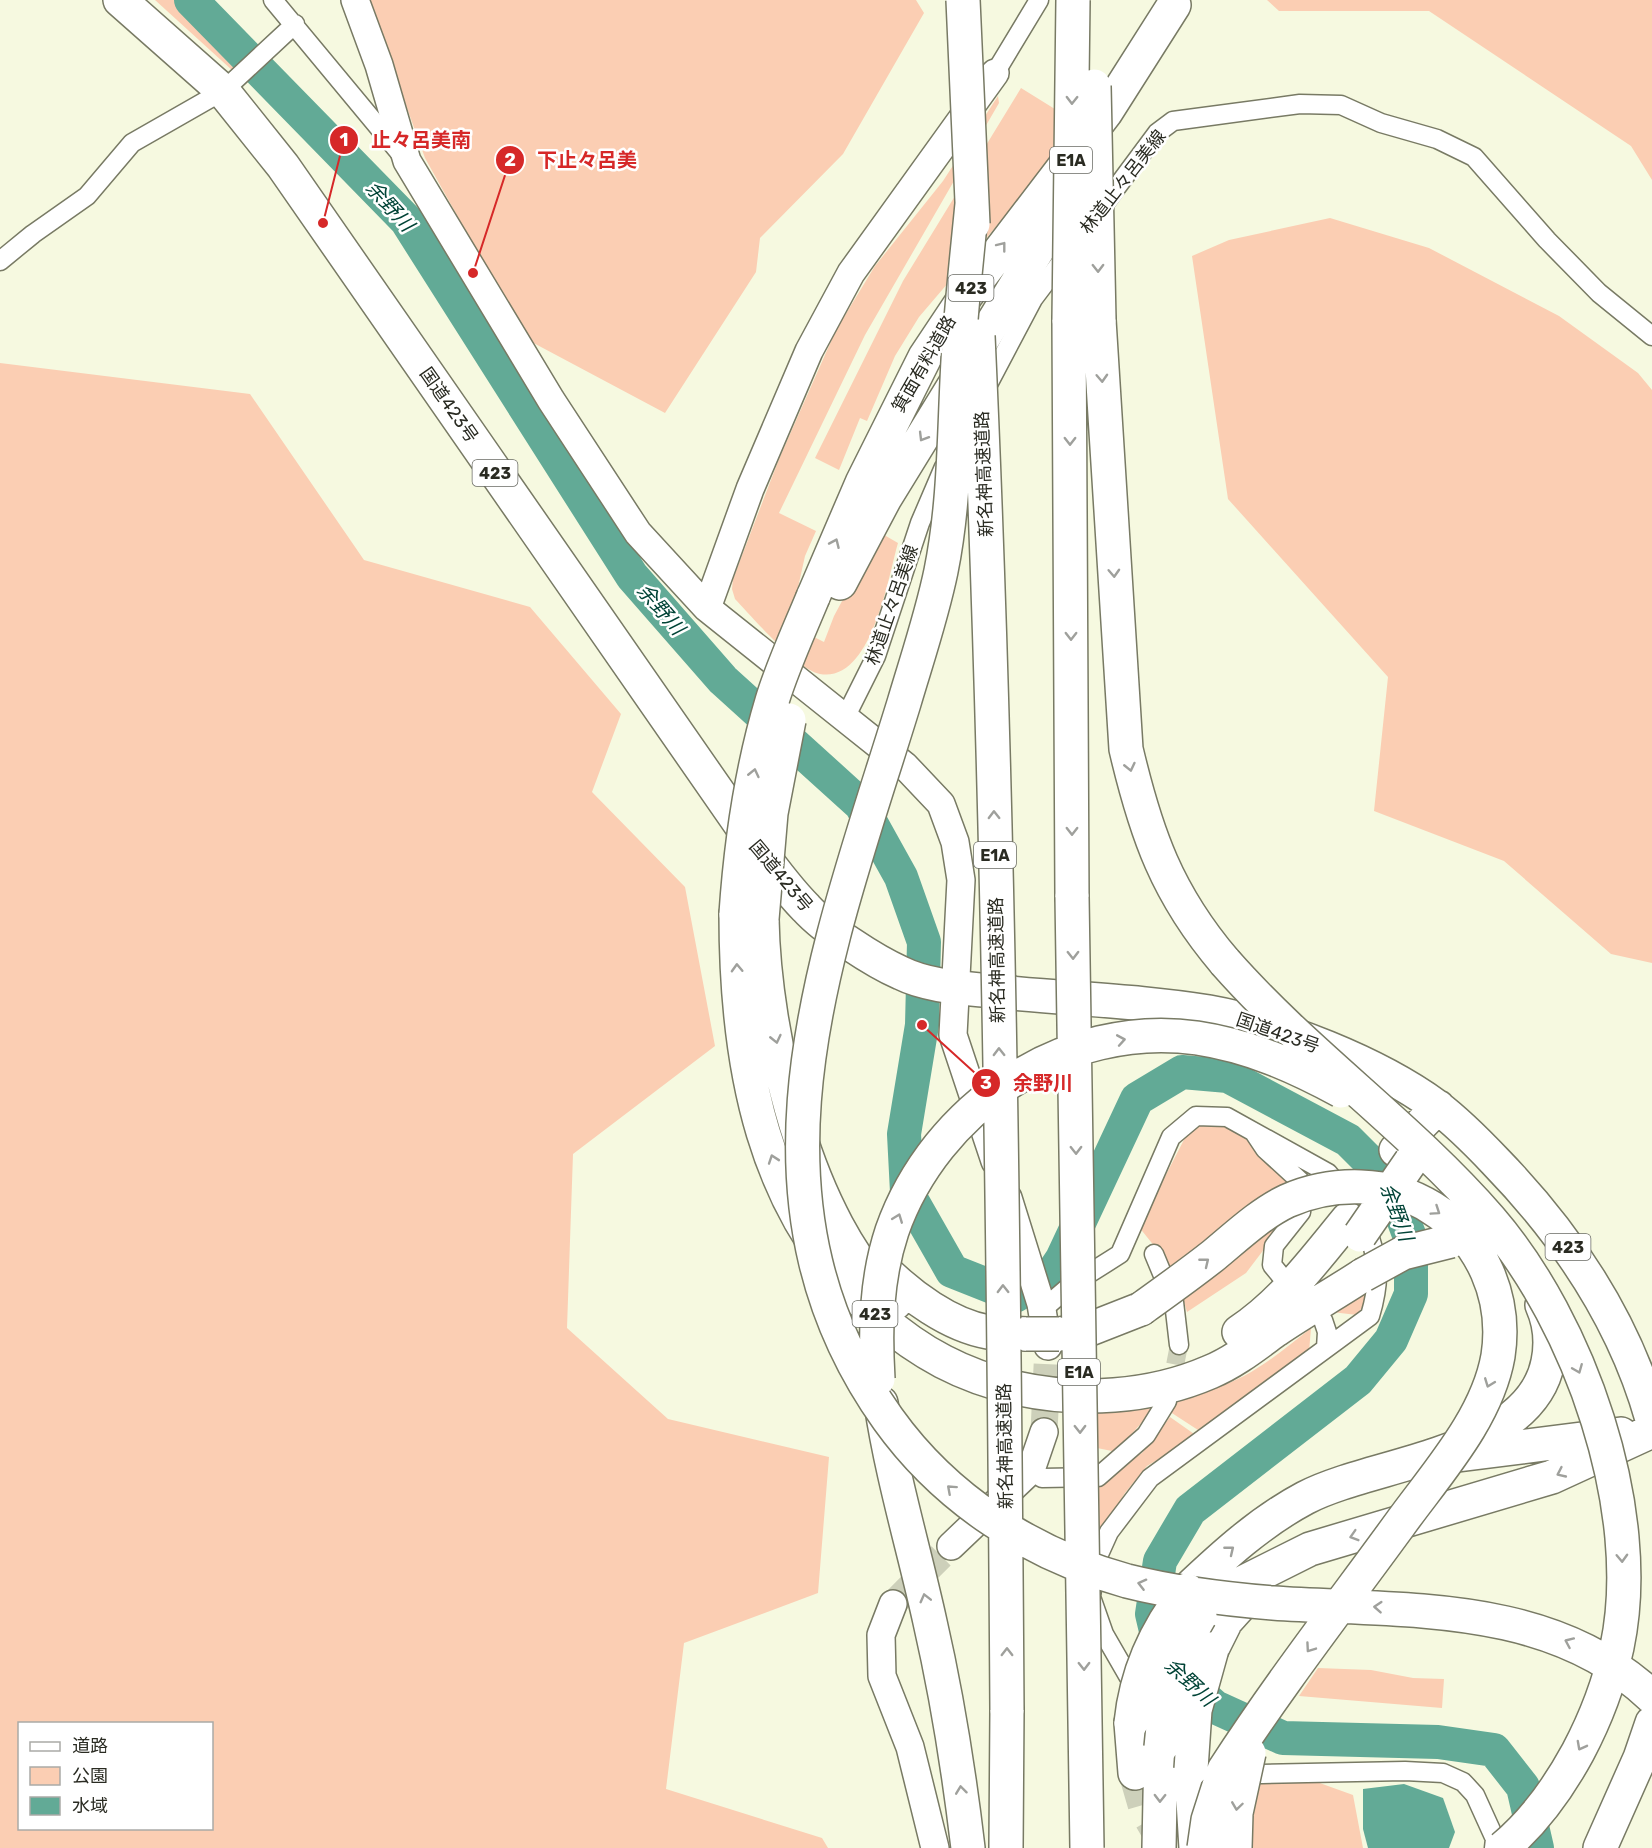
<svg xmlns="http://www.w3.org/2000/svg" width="1652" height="1848" font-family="Rubik,'Noto Sans JP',sans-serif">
<rect width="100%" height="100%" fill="#f6f9e0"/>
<path fill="#fbceb3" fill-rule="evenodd" d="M155 0H174L229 43 246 60 233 71Z
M368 0H916L924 13 843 154 760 238 756 272 665 413 526 339 425 158Z
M1267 0H1652V180L1631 146 1429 11H1279Z
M1021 88 1079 124 1018 201 919 317 895 356 867 421 860 418 839 470 815 458 903 281Z
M998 96 999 103 865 335 779 513 816 531 805 556 791 619 796 628 824 642 834 616 879 532 898 543C888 577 872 683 820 674 798 670 752 617 735 599L732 589 733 579 779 459 836 330 875 266 943 181Z
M1330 218 1429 248 1559 316 1638 373 1652 390V963L1611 954 1504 861 1374 811 1388 677 1228 499 1192 256 1229 240Z
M0 363 250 394 364 560 530 607 621 714 592 792 685 887 715 1046 573 1154 567 1328 668 1419 829 1457 818 1593 684 1643 666 1789 822 1838 828 1848H0ZM20 1724H212V1828H20Z
M1221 1120 1250 1140 1297 1181V1206L1246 1273 1187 1312 1175 1272 1139 1227 1189 1130 1195 1125Z
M1368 1285V1298L1357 1315 1332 1312Z
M1311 1328 1309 1352 1198 1430 1158 1404 1129 1437 1128 1445 1112 1451 1097 1448V1409C1145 1402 1200 1399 1244 1376 1268 1363 1290 1345 1311 1328Z
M1170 1417 1197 1436 1147 1466 1125 1493 1102 1531H1098L1097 1480 1142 1453Z
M1318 1668 1371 1670 1413 1678 1444 1679 1442 1708 1299 1696Z
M1260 1777H1303L1353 1795 1363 1848H1252L1253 1809Z"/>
<path fill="#62aa96" d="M1404 1784 1443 1798 1455 1832 1449 1848H1368L1363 1829V1789Z"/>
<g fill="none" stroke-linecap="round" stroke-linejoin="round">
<path stroke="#62aa96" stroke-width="34" d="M191 0 406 220 632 576 723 680 861 805 901 877 924 942 922 1025 904 1134 907 1192 952 1271 1015 1296 1052 1274 1062 1259 1137 1099 1182 1072 1228 1076 1348 1140 1389 1181 1411 1240V1294L1391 1340 1358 1380 1190 1510 1160 1561 1152 1614 1163 1661 1215 1707 1283 1738 1438 1742 1494 1750 1523 1787 1537 1848"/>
<path stroke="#cdd0ba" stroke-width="18" stroke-dasharray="18 9" stroke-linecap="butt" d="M1170 1391 1179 1345"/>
<path stroke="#cdd0ba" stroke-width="27" stroke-dasharray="27 14" stroke-linecap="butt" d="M1044 1432 1048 1346
M893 1604 951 1546"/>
<path stroke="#cdd0ba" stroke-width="33" stroke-dasharray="33 16" stroke-linecap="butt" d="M1135 1773 1146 1811 1164 1842"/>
<g stroke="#787a64" stroke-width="21">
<path id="street" d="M273 0 400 153
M995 73 1039 0
M1099 211 1157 133 1173 121 1300 104 1341 105 1381 123 1437 139 1474 157 1547 240 1599 293 1652 336
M0 261 33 234 87 196 132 143 223 91 295 24
M985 390 1033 299 1067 254
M845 718 876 656 920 523 944 467
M1255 1134 1265 1149 1300 1181 1303 1193 1301 1212 1274 1246 1272 1265 1281 1276
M1154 1254 1174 1302 1179 1345
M1042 1310 1071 1285 1120 1254 1171 1137 1196 1116 1227 1117 1328 1173 1343 1191
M1323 1320 1327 1332 1326 1348
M1031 1470 1042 1478 1098 1477 1146 1435 1167 1401
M1138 1693 1104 1634 1091 1597 1095 1563 1109 1532 1150 1478 1370 1316C1381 1279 1379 1260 1365 1224
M1239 1768 1262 1774 1405 1771 1443 1773 1463 1782 1475 1795 1495 1839 1494 1848"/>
</g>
<g stroke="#787a64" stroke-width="30">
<path id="secondary" d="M355 0 379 65 407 161 551 400 638 533 707 608 905 766 941 804 955 842 961 880 953 1035 995 1161
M707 608 750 489 809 351 851 273 995 73
M1008 1198 1041 1304 1048 1346
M951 1546 1031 1470 1044 1432
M893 1604 881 1635 882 1676 910 1747 935 1848"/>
</g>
<g stroke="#787a64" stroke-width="36">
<path id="highway" d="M120 0 223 91 283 166 752 841C769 864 786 888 806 908 826 930 874 961 901 973 927 986 963 988 991 991 1064 999 1137 1000 1209 1012 1281 1025 1377 1063 1436 1106 1457 1122 1477 1142 1495 1161 1566 1234 1624 1320 1652 1419
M1069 320 1072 897
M1099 320 1126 749C1146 834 1167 894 1225 962
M840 583 885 498 1078 184
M813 597 862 483 925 357 967 294 1106 112 1174 5
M736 914C736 1062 761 1215 879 1317 920 1353 963 1376 1016 1388 1079 1402 1150 1398 1210 1372 1234 1362 1254 1346 1276 1330 1304 1311 1334 1294 1363 1275
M762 919C764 1034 806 1223 895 1303
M1396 1150 1438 1107
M882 1268C910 1296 949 1325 988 1332 1000 1334 1014 1333 1026 1334
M1239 1332C1283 1303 1315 1259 1348 1219
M1059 1334 1090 1329 1141 1309
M881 1403C892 1477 914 1549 930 1622 947 1696 959 1772 968 1848
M1458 1455 1621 1434
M1187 1590C1223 1556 1260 1522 1305 1498 1373 1462 1530 1455 1548 1362 1552 1342 1550 1323 1542 1305
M1206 1610 1226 1591 1310 1549 1552 1477 1652 1431
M1212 1649 1226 1621 1254 1590
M1131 1723 1135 1773
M1191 1769 1196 1848
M1006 1848 1007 1710
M1159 1848 1161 1747
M1600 1848 1640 1758 1652 1723"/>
</g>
<use href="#street" stroke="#fff" stroke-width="18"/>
<use href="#secondary" stroke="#fff" stroke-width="27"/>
<use href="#highway" stroke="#fff" stroke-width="33"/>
<g stroke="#787a64" stroke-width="36" stroke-linecap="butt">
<path id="highway-bridge" d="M963 0 973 224
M1094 86 1099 320
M972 204C967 256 961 308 958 361 954 431 955 502 941 571 932 615 917 659 904 703 831 941 726 1192 888 1419 946 1500 1032 1555 1127 1581 1175 1593 1224 1599 1273 1603 1404 1612 1550 1600 1652 1697
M1069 320 1073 0
M978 336C999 793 1004 1252 1007 1710
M1072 897 1087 1848
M736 914C741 841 751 771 772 701 783 665 799 631 813 597
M762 919 771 813 789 720
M1225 962C1306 1054 1409 1126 1490 1219 1579 1322 1646 1510 1617 1647 1609 1684 1596 1718 1578 1752 1559 1787 1534 1822 1503 1848
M1360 1235 1411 1161
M1363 1275 1403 1253 1451 1241
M1141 1309C1166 1291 1190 1274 1214 1255 1237 1236 1260 1214 1287 1201 1332 1181 1390 1181 1432 1208 1482 1239 1507 1298 1498 1356 1487 1419 1436 1474 1400 1524 1341 1605 1278 1686 1224 1770L1208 1820 1204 1848
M1026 1334H1059
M878 1379C875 1329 876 1279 892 1231 935 1108 1065 1019 1197 1038 1250 1046 1295 1066 1341 1091
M1131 1723C1136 1673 1156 1629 1187 1590
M1161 1747C1165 1698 1174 1658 1200 1616
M1191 1769 1195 1710 1212 1649
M1235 1848 1236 1813 1249 1753"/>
</g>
<use href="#highway-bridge" stroke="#fff" stroke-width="33"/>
</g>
<defs><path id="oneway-chevron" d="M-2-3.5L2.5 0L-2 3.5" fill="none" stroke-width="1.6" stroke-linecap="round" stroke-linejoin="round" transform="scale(1.5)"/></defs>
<g stroke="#9fa09c">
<use href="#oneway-chevron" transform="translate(1072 100) rotate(91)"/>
<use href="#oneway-chevron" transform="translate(1002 246) rotate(-52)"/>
<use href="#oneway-chevron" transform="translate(1098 268) rotate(89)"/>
<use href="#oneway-chevron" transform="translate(1102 378) rotate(87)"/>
<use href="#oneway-chevron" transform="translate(923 437) rotate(121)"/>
<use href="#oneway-chevron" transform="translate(1070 441) rotate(90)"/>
<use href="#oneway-chevron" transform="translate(835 543) rotate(-66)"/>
<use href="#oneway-chevron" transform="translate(1114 573) rotate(87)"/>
<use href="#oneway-chevron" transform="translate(1071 636) rotate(90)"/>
<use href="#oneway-chevron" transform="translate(1130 767) rotate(77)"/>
<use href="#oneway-chevron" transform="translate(754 773) rotate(-77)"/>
<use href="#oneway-chevron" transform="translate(994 815) rotate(-91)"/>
<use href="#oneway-chevron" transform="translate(1072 831) rotate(90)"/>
<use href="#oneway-chevron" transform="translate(1073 955) rotate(89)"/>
<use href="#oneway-chevron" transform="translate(737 968) rotate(-92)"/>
<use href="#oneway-chevron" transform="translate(776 1039) rotate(77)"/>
<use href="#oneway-chevron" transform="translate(1121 1040) rotate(-10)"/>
<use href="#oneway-chevron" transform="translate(999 1052) rotate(-91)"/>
<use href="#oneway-chevron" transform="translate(1076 1150) rotate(89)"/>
<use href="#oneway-chevron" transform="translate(773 1159) rotate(-109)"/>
<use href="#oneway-chevron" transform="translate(1436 1211) rotate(34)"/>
<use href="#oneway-chevron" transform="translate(898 1218) rotate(-69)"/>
<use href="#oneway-chevron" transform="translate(1205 1262) rotate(-39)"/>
<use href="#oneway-chevron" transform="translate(1003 1289) rotate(-91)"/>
<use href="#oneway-chevron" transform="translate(1578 1369) rotate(68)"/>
<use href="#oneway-chevron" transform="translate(1489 1383) rotate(111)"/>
<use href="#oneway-chevron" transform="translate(1080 1429) rotate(89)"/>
<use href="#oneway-chevron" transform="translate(1561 1473) rotate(155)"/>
<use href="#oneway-chevron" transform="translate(951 1489) rotate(-138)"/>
<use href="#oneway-chevron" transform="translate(1354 1536) rotate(163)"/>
<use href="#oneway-chevron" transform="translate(1230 1550) rotate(-39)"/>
<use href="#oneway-chevron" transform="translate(1622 1558) rotate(88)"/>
<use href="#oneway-chevron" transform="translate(1142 1584) rotate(-166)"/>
<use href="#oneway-chevron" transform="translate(925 1598) rotate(-104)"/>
<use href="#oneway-chevron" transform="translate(1378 1607) rotate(-176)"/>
<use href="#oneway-chevron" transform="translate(1569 1642) rotate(-156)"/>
<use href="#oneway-chevron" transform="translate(1310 1648) rotate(125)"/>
<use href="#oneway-chevron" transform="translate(1007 1652) rotate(-90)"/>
<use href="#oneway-chevron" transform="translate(1084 1666) rotate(89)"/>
<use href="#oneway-chevron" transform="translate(1581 1746) rotate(118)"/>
<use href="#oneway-chevron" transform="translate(961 1790) rotate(-97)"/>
<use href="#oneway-chevron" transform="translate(1160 1798) rotate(91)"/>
<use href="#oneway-chevron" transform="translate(1237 1806) rotate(98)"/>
</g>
<g text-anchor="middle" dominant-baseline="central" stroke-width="5" stroke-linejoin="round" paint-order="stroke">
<g fill="#fff" stroke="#6a6b64" stroke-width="1.5">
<rect x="1050" y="147" width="42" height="26" rx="4.5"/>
<rect x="948.5" y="275" width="45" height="26" rx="4.5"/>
<rect x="472.5" y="460" width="45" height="26" rx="4.5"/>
<rect x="974" y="842" width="42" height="26" rx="4.5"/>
<rect x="1545.5" y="1234" width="45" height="26" rx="4.5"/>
<rect x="852.5" y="1301" width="45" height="26" rx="4.5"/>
<rect x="1058" y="1359" width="42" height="26" rx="4.5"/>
</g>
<g font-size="16" font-weight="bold" fill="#2a2b22">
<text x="1071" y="160">E1A</text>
<text x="971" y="288">423</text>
<text x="495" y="473">423</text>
<text x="995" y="855">E1A</text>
<text x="1568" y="1247">423</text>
<text x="875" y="1314">423</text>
<text x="1079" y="1372">E1A</text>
</g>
<g font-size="18" fill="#2a2b22" stroke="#fff">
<text transform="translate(1123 182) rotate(-52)">林道止々呂美線</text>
<text transform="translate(924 364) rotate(-60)">箕面有料道路</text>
<text transform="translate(449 405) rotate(55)">国道423号</text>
<text transform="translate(984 474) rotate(-92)">新名神高速道路</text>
<text transform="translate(892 605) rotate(-71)">林道止々呂美線</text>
<text transform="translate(781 876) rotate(50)">国道423号</text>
<text transform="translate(997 960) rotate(-91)">新名神高速道路</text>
<text transform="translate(1278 1033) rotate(19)">国道423号</text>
<text transform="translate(1005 1446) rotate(-91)">新名神高速道路</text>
</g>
<g font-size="20" font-style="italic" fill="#004336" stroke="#fff">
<text transform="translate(390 206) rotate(48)">余野川</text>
<text transform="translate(661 609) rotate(49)">余野川</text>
<text transform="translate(1397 1212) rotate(70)">余野川</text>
<text transform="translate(1190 1682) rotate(43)">余野川</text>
</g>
</g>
<path fill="none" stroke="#d62828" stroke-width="2" d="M323 223L344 140M473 273L510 160M922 1025L986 1083"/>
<g fill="#d62828" stroke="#fff" stroke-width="2">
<circle cx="323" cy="223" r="6"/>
<circle cx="473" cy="273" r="6"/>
<circle cx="922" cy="1025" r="6"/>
<circle cx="344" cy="140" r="15"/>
<circle cx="510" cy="160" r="15"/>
<circle cx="986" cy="1083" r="15"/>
</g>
<g font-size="18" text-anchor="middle" font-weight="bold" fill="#fff">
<text x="344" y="146">1</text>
<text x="510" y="166">2</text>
<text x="986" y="1089">3</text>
</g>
<g font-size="20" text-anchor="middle" font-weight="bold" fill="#d62828" stroke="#fff" stroke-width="5" stroke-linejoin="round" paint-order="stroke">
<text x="421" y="147">止々呂美南</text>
<text x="587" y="167">下止々呂美</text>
<text x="1043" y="1090">余野川</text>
</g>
<rect x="18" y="1722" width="195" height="108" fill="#ffffff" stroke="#aaaaa7" stroke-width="1.5"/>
<rect x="30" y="1742" width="30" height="9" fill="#ffffff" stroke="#aaaaa7" stroke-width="1.5"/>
<text x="72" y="1752" font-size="18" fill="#2a2b22">道路</text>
<rect x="30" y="1767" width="30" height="18" fill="#fbceb3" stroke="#aaaaa7" stroke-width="1.5"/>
<text x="72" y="1782" font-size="18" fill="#2a2b22">公園</text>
<rect x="30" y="1797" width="30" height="18" fill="#62aa96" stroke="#aaaaa7" stroke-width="1.5"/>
<text x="72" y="1812" font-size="18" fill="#2a2b22">水域</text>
</svg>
